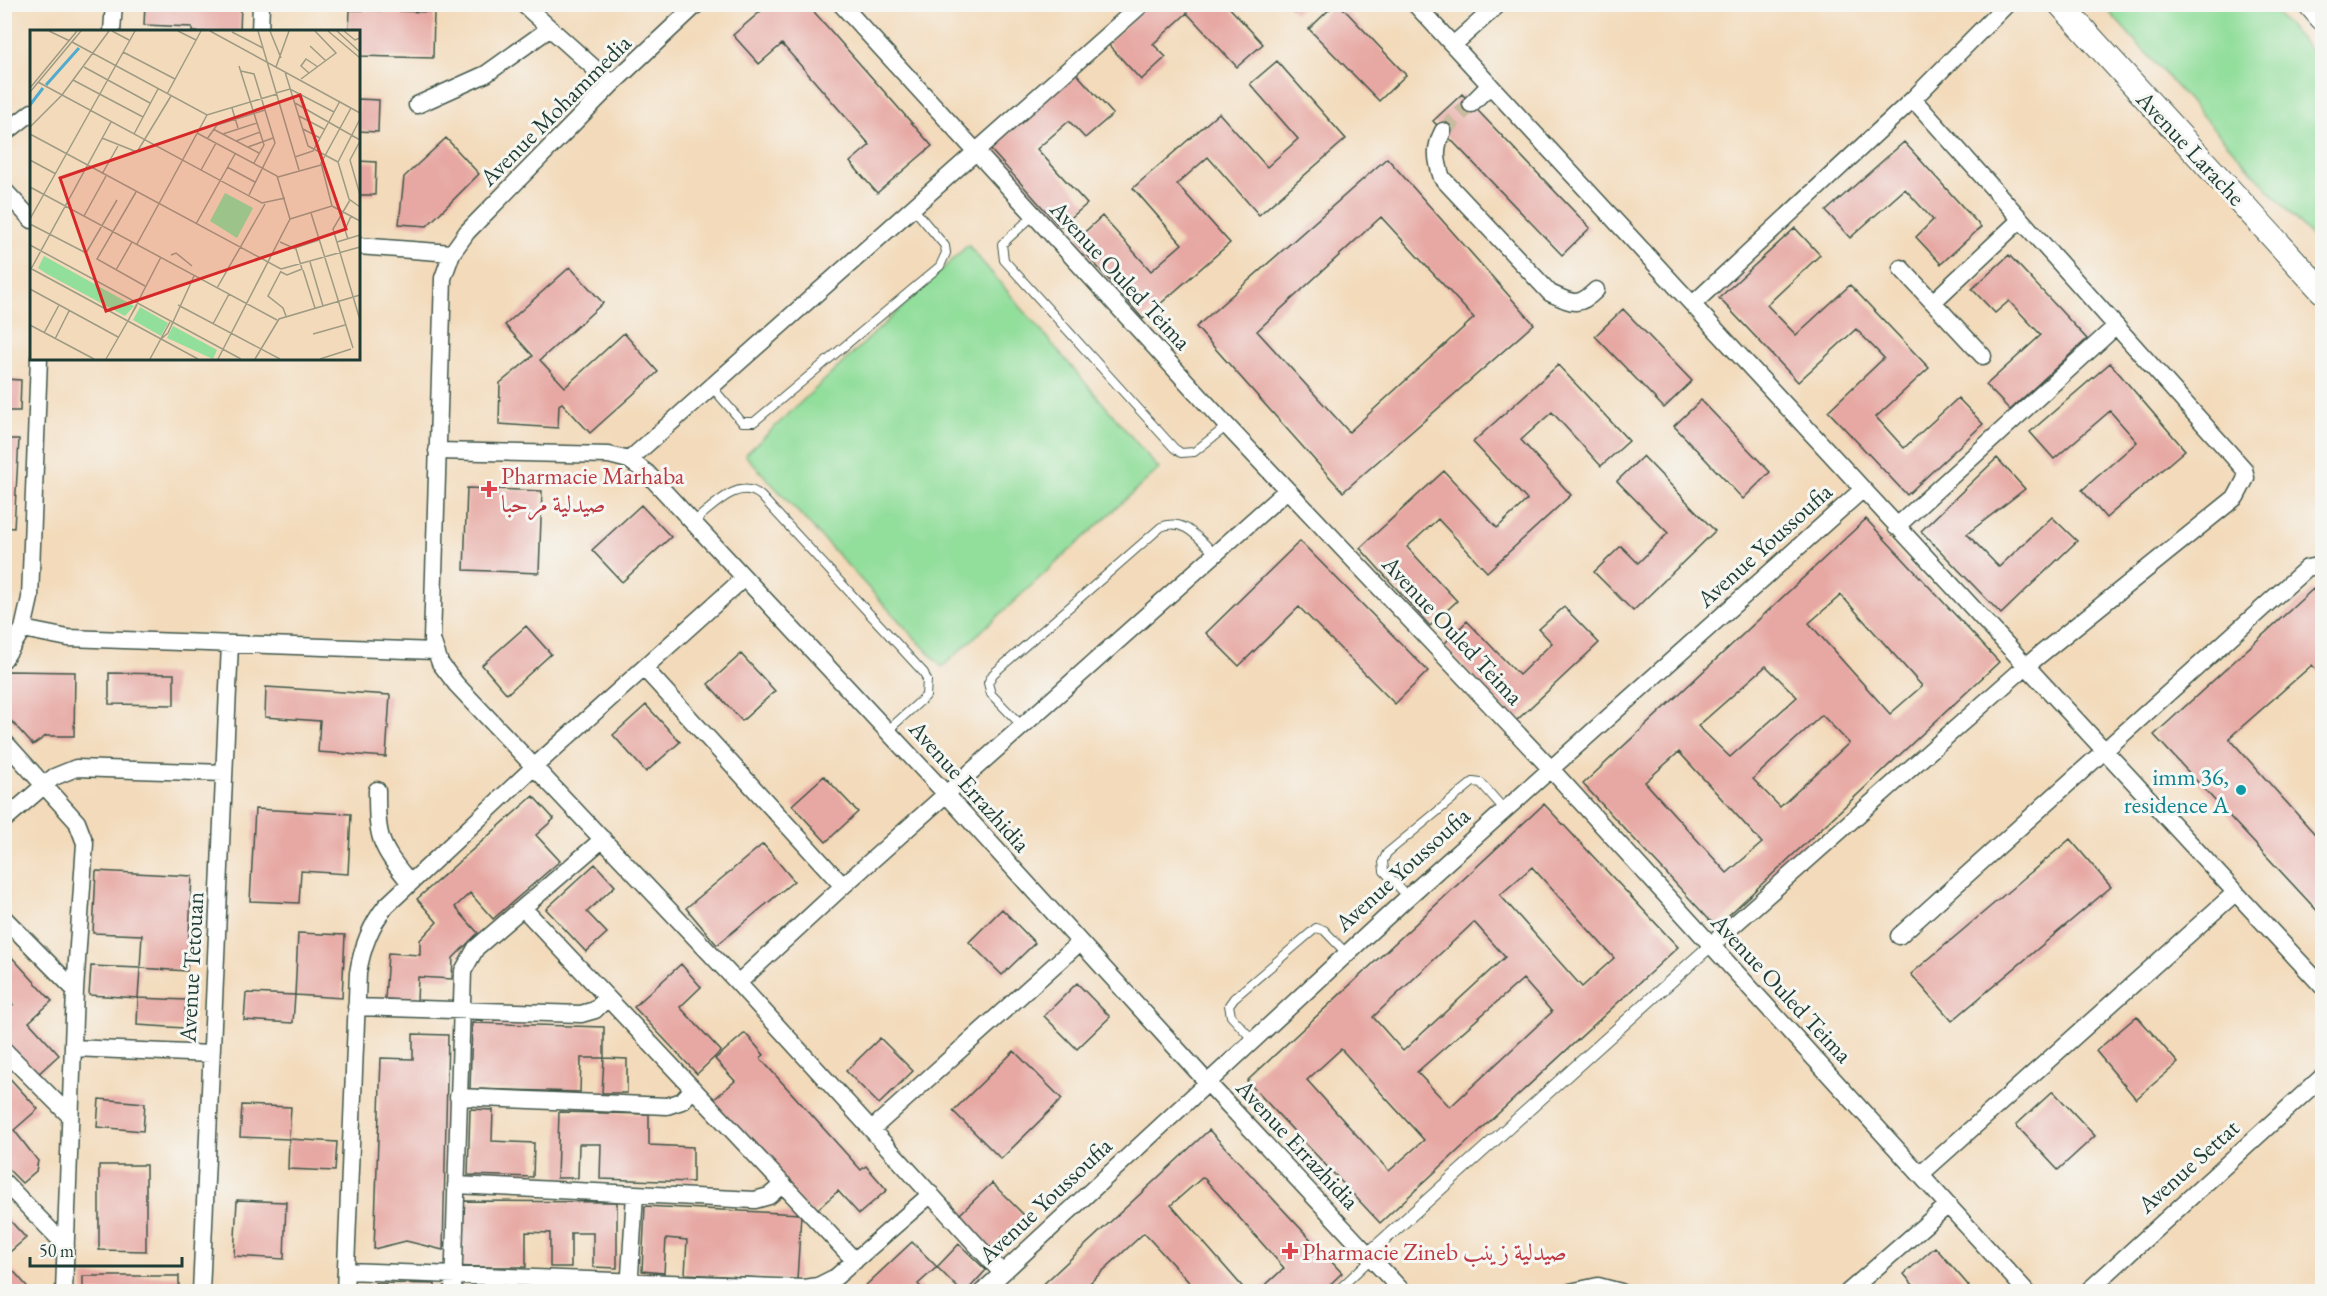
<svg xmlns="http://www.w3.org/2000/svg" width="2327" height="1296" font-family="'EB Garamond',Amiri,serif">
<rect width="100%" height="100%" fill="#f6f6f2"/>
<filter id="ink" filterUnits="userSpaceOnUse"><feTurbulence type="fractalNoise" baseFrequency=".0167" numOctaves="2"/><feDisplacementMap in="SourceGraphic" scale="12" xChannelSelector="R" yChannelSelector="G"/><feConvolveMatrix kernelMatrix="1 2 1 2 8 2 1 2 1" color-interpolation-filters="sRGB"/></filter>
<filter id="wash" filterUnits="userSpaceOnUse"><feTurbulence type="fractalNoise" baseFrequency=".008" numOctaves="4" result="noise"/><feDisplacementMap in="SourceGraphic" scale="24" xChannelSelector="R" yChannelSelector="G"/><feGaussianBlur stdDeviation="1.35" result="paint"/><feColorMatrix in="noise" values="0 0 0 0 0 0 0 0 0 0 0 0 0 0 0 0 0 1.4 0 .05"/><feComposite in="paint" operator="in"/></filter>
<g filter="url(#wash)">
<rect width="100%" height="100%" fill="#f3daba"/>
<path fill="#92de9b" stroke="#588e68" stroke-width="1.5" d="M2103 5H2269L2322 63V249Z
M968 245 1159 469 942 667 745 455Z"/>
<g id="blocks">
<path fill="#e7a8a3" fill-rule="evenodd" d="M145 4H241L240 32H192V27L144 25Z
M1149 4H1226L1263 44 1237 67 1187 13 1153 44 1166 57 1141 80 1107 43Z
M1287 4H1305L1295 13Z
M1335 4H1339L1406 75 1379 101 1309 29Z
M768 5H808L932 146 877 193 850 162 870 145 782 44 759 64 733 35Z
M350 10 434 12 433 58 358 56V32H349Z
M1277 61 1346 139 1259 215 1208 157 1177 184 1230 243 1143 319 1075 241 1102 216 1151 271 1182 244 1133 188 1219 113 1267 167 1298 139 1250 84Z
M1076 73 1113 114 1085 138 1069 121 1037 149 1087 204 1060 227 990 149Z
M1462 94 1590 228 1562 255 1433 121Z
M358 99 379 100 378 132 358 131Z
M446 138 479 174 427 226 399 224 404 177Z
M1904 142 1981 227 1941 264 1916 237 1933 220 1905 189 1850 238 1826 211Z
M1387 158 1534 324 1343 492 1196 327ZM1381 217 1474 318 1349 432 1257 331Z
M358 161 376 162 375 195H358Z
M1795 228 1820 255 1767 305 1796 335 1850 285 1929 368 1876 417 1904 448 1958 398 1983 424 1907 495 1828 411 1884 358 1856 329 1798 382 1719 298Z
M2009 255 2087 339 2010 410 1986 385 2041 335 2009 301 1995 313 1972 289Z
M570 267 603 303 540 360 565 387 624 333 658 372 590 433 562 403 559 405 558 428 499 424 500 383 533 356 505 325Z
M1623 309 1692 381 1664 408 1595 336Z
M2110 363 2185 450 2106 518 2082 490 2137 442 2110 411 2054 459 2030 432Z
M1558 365 1629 441 1601 466 1552 412 1521 440 1571 495 1487 572 1438 519 1407 547 1457 601 1430 626 1360 548 1444 471 1497 528 1527 500 1473 442Z
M4 379 21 380 20 411H4Z
M1701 400 1770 472 1743 499 1674 426Z
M4 439H19L14 528 4 527Z
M1643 456 1715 531 1633 611 1594 572 1621 546 1638 563 1668 533 1617 481Z
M1997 458 2025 489 1967 534 1999 567 2052 517 2077 541 2001 614 1921 531Z
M467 488 542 491 539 573 464 570Z
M641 505 671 537 622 582 592 550Z
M1866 519 1999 662 1716 927 1583 784ZM1841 595 1922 686 1890 714 1809 623ZM1766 666 1797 697 1730 757 1698 726ZM1822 715 1849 743 1780 807 1753 779ZM1679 752 1762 843 1727 873 1645 782Z
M1300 541 1428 671 1395 704 1299 607 1239 666 1206 633Z
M2313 589 2322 600V676L2312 665 2229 738 2322 842V916L2154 735Z
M1564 607 1599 643 1516 721 1443 645 1467 621 1519 675 1552 643 1539 629Z
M526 626 551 654 507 694 482 665Z
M741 654 775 691 742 721 708 684Z
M9 671 75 672 74 736H46L33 745 4 713V676Z
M109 673 174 674V705L109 704Z
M266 687 390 695 386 757 318 752 320 721 265 717Z
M646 705 680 742 646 772 613 735Z
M824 776 858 812 826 842 792 805Z
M533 796 554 819 536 835 560 861 493 919 470 893 455 907 478 933 453 958 452 979 418 977 417 1001 385 999 388 953 420 955V940L437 922 417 899Z
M1544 804 1678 947 1380 1223 1247 1081ZM1532 867 1614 958 1582 987 1500 895ZM1474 922 1505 957 1403 1051 1373 1017ZM1523 979 1552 1012 1450 1107 1417 1072ZM1341 1049 1424 1140 1389 1171 1307 1080Z
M255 809 351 814 348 874 301 871 299 903 250 901Z
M2070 839 2111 887 1952 1021 1911 974Z
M763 844 794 881 717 945 686 908Z
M595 864 615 886 587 912 607 933 586 952 546 909Z
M96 871 192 876 187 971 140 968 142 935 93 933Z
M1002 909 1035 943 1002 975 969 942Z
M298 933 345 935 342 998 295 995Z
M8 953 52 1001 29 1022 59 1055 36 1076 4 1042V1013L13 1005 5 996V956Z
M681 964 701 987 680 1007 721 1051 697 1074 634 1007Z
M91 966 140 968 138 998 89 995Z
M1077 983 1110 1017 1077 1049 1044 1016Z
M246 993 295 995 293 1023 244 1020Z
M138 998 186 1000 184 1028 137 1025Z
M2137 1016 2178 1063 2136 1099 2096 1051Z
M472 1023 604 1027V1058H581L580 1092 470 1089Z
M745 1033 764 1055 760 1058 861 1170 866 1166 887 1190 859 1214 838 1191 812 1214 711 1102 735 1081 715 1059Z
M413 1034 448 1035 443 1250 406 1241 374 1249 381 1058 413 1059Z
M880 1038 913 1071 879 1104 846 1071Z
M1014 1051 1062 1099 1001 1159 953 1111Z
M604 1058 627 1059V1093H602Z
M4 1072 38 1109 14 1130 38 1161 36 1171 22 1183 4 1165Z
M2053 1091 2095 1136 2058 1170 2016 1125Z
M99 1099 145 1103 143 1131 97 1127Z
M242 1105 291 1107 289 1139 240 1137Z
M470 1109 493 1110 492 1141 534 1143 533 1177 468 1175Z
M559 1112 649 1114V1145L693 1147V1182L600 1179 601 1144H579L578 1178H557Z
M1209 1130 1342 1273 1322 1292H1258L1284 1268 1203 1177 1171 1205 1247 1292H1198L1144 1233 1080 1292H1035Z
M289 1139 337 1142 335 1171 288 1169Z
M99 1165H146V1251L99 1250Z
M992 1183 1025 1216 991 1248 959 1215Z
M237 1200 286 1202 284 1259 234 1256Z
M461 1201 617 1202V1268L593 1267V1233H571V1267H550V1233L526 1232V1267H461Z
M645 1206 801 1214 797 1280 685 1274 687 1240 666 1238 664 1273 642 1271Z
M4 1214 26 1238 4 1257Z
M912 1242 937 1267 918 1284 925 1292H866L863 1288Z
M959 1244 986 1270 966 1292H962L937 1267Z
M1935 1247 1969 1286 1963 1292H1919L1904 1274Z
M4 1261 17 1275 32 1292H4Z
M83 1276H179V1292H83Z
M375 1283 435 1284V1292H375Z
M458 1288 594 1289V1292H458Z"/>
</g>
</g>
<g filter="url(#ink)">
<use href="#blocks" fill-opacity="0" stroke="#3f5548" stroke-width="1.5"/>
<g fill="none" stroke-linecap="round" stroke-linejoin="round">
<path stroke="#c9bb9f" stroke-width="16" stroke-dasharray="16 8" stroke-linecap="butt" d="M1443 131 1471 104"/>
<g stroke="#3f5548" stroke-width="10">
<path id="service" d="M1034 215 1002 244 1004 260 1174 448 1181 453 1194 452 1227 426
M711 386 742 422H754L940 266 946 253 945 246 913 208
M693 522C712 508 738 476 761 496L924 673 927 680 926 696 887 731
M1022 726 991 694 988 683 993 674 1161 527C1184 517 1199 539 1215 554
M1408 897 1384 871 1383 861 1387 853 1473 782 1481 783 1504 809
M1252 1039 1231 1016 1229 1005 1234 998 1316 928 1324 930 1346 953
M1336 1292 1372 1258"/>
</g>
<g stroke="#3f5548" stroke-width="14">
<path id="pedestrian" d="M1368 1254 1710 946"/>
</g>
<g stroke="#3f5548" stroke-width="19">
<path id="minor" d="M523 4 612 84
M697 4 612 84 467 232 452 253 443 278 432 640 440 663 456 684 738 983 1002 1273
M841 4 1227 426 1550 768 2027 1292
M1415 4 2322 986
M4 5 5 4
M112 32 114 4
M260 32 261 4
M1453 45 1499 4
M1471 104 1490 85
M417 105 486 74 549 29
M1443 131C1434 148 1436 160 1442 178L1550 293C1572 303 1578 308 1596 290
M4 134 32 112
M4 190 32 220
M358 246 452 253
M1901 268 1983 356
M1933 302 2020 220
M1693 304 1913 99 2007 4
M437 451 609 455 629 460 647 473 946 794 1206 1081 1403 1292
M629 460 1142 4
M1896 527 2115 327
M23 629 68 638 435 651
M4 659 23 629 30 598 39 358
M644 668 843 886
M4 741 77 822 85 843 75 990 64 1292
M377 790C377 839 379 845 410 883
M4 820 54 777 76 768 224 773
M523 908 855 1261
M4 918 75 990
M1899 936 2307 568 2322 565
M1710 946 2026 666 2236 497 2246 478 2244 469 1913 99
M738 983 843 886 1287 490
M356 1007 581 1014 595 1010 607 998
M73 1048 211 1054
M4 1050 70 1116
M458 1097 667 1106 682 1101 693 1089
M872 1129 1079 943
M1921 1174 2236 892
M4 1182 66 1246
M456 1185 755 1200 769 1196 783 1184
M346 1271 805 1288 818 1286 836 1277 931 1194
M629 1291 635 1194
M201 1292 230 644
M345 1292 358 973C362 948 370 926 386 906L535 766 744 578
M453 1292 463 971 476 948 603 839
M982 1292 1408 897 1862 490
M1570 1292 1598 1286 1621 1292
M1848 1292 1948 1205
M2087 1292 2322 1077"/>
</g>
<g stroke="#3f5548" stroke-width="26">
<path id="secondary" d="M2060 4 2322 291
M2310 4 2322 18"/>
</g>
<use href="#service" stroke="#fff" stroke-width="8"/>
<use href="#pedestrian" stroke="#fff" stroke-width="12"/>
<use href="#minor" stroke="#fff" stroke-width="16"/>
<use href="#secondary" stroke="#fff" stroke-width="24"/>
</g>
</g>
<g fill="#e0444e" stroke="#f6f6f2" stroke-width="2">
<path d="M486 480h6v6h6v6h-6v6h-6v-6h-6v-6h6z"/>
<path d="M1287 1242h6v6h6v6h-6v6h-6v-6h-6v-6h6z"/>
</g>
<circle fill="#0f9aa8" stroke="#f6f6f2" stroke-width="2" cx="2241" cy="790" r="6"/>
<g text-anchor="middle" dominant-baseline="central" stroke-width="6" stroke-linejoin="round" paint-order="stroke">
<g font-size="24" fill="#1f3d34" stroke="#f6f6f2">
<text transform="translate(555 110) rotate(-45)">Avenue Mohammedia</text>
<text transform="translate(2191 148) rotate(47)">Avenue Larache</text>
<text transform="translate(1121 275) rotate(47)">Avenue Ouled Teima</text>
<text transform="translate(1764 545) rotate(-42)">Avenue Youssoufia</text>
<text transform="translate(1453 630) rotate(47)">Avenue Ouled Teima</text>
<text transform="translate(970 786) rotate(48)">Avenue Errazhidia</text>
<text transform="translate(1402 869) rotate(-42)">Avenue Youssoufia</text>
<text transform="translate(191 967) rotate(-87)">Avenue Tetouan</text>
<text transform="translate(1782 988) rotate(47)">Avenue Ouled Teima</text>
<text transform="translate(1298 1144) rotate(47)">Avenue Errazhidia</text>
<text transform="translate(2188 1166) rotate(-42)">Avenue Settat</text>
<text transform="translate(1045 1200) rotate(-43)">Avenue Youssoufia</text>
</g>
<g font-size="24" fill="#be3a42" stroke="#f6f6f2" text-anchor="start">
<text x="501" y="475">Pharmacie Marhaba<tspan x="501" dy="28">صيدلية مرحبا</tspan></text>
<text x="1302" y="1251">Pharmacie Zineb صيدلية زينب</text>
</g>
<g font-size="24" fill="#0d838f" stroke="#f6f6f2" text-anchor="end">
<text x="2229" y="776">imm 36,<tspan x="2229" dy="28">residence A</tspan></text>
</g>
</g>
<g transform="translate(30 30)">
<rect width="330" height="330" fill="#f3daba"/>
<path d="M195 163 223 178 207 208 180 191ZM14 226 104 276 95 286 17 244 8 238ZM110 277 138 293 131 306 103 290ZM143 296 187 320 183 329 137 308Z" fill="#92de9b"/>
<path fill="none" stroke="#50abce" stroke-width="3" d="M16 55 49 18M0 75 13 58"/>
<path fill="none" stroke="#9e9b84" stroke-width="1.5" d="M19 1 40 11M82 1 99 10M148 1 166 10M180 1 330 83M228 1 269 140M240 1 251 28M298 1 330 28M307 1 330 22M314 1 325 10 330 8M202 2 233 18M42 12 177 85 247 64M280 16 296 31M93 22 145 49M209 36 234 115 224 133M54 37 120 73M246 37 259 1M211 41 224 44 245 113 219 165M255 42 278 116 308 132M279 43 271 36 276 29 288 37M271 49 306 23 285 1M43 50 113 87M8 52 232 173 255 168M0 58 47 1M0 62 51 1M246 63 260 59 304 82M137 64 171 1M265 73 330 110M202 78 208 98M269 86 294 99M0 97 32 65 79 1M183 99 229 123M273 99 290 108M167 103 247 146 260 189M0 104 251 239M104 104 128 59M193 104 227 93M72 108 107 122 141 66M177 109 187 95 235 80M206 111 230 102M330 111 320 130 330 165M218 117 243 108M265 127 283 121 310 71M0 130 26 144M308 132 319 169 330 177M308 132 330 89M197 137 225 152M171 140 186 113M72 144 88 116M248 147 291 135M0 157 247 290M106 162 67 229 115 256M320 170 303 199 330 290M302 176 330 191M281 183 323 318M54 186 76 146M0 189 105 1M260 189 302 176 291 133 321 78M0 194 56 223 87 170M166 194 205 124M318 209 315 200 321 186M250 212 266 219 272 239 257 245 251 242M307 212 330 205M107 214 177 85M0 215 211 329M265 218 289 210M141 225 146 223 162 236M280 232 293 276M0 238 168 329M1 239 81 92M251 239 330 217M86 240 102 212M273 240 285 278M251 241 238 266 253 278 256 286M187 258 235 174M0 259 88 307M148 275 250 329M98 291 131 227M183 294 199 264M0 295 64 329M14 303 29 275M283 304 315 295M25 309 39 281M131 309 138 303 164 246M76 329 107 275M120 329 140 292M188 329 260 189M225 329 249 289 330 265M290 329 321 319"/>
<path fill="#d62828" fill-opacity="0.15" stroke="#d62828" stroke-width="3" d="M270 65 316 199 76 281 30 148Z"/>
<rect width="330" height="330" fill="none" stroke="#1f3d34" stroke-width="3"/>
</g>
<rect width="2327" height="1296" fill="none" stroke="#f6f6f2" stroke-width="24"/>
<path d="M30 1257v9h152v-9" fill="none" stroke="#1f3d34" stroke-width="3"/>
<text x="39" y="1257" font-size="18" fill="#1f3d34" stroke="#f6f6f2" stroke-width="4.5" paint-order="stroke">50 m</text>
</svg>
